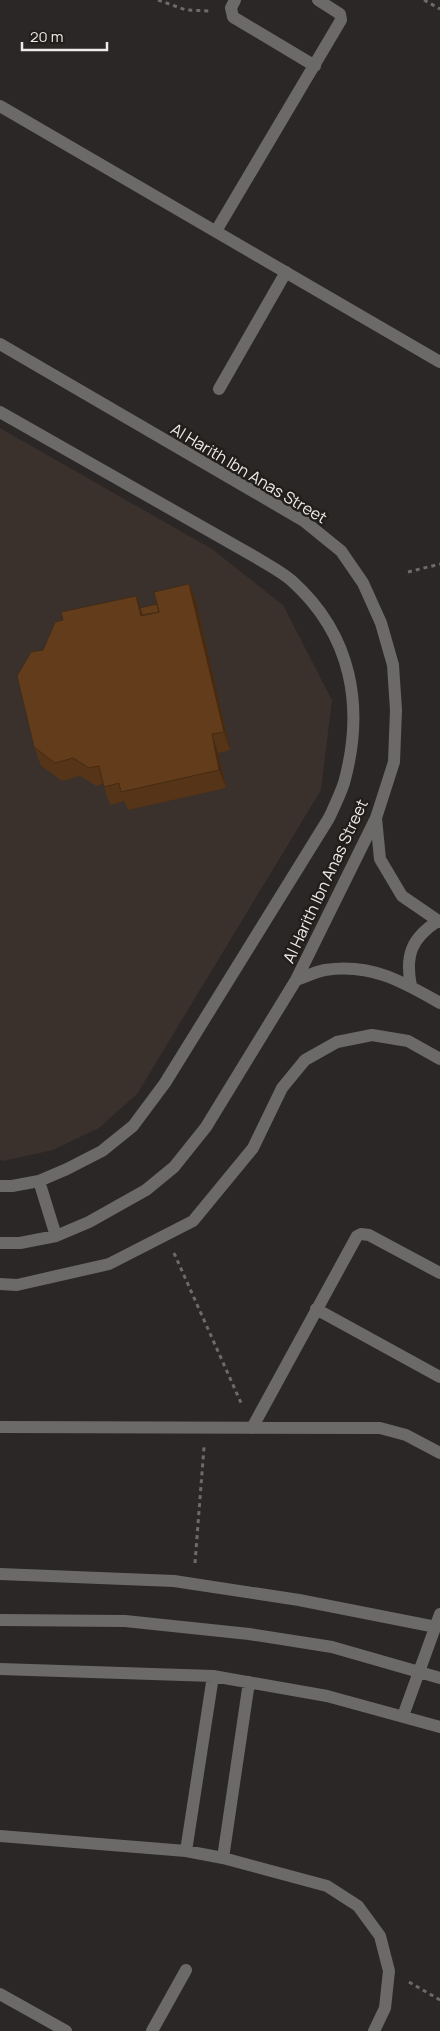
<svg xmlns="http://www.w3.org/2000/svg" width="440" height="2031" font-family="Manrope,sans-serif">
<rect width="100%" height="100%" fill="#2b2726"/>
<path fill="#3a302c" d="M0 428 212 549 283 605 332 700 321 790 137 1094 99 1128 53 1150 3 1161 0 1160Z"/>
<g fill="none" stroke-linecap="round" stroke-linejoin="round">
<path stroke="#6e6a69" stroke-width="3" stroke-dasharray="4 4" stroke-linecap="butt" d="M158 0 186 10 210 11
M424 0 440 9
M408 572 440 564
M174 1253 242 1405
M195 1563 204 1447
M409 1982 440 2000"/>
<path stroke="#6c6a69" stroke-width="12" d="M235 0 231 8 233 17 315 66
M216 231 341 20 340 14 318 0
M219 389 286 272
M152 2031 186 1970"/>
<path stroke="#6c6a69" stroke-width="12" d="M0 106 440 362
M0 344 304 521 341 551 363 583 381 623 393 665 396 710 394 762 376 818 296 980 206 1127 174 1167 146 1190 89 1222 56 1236 20 1243H0
M0 412 257 558C268 565 282 572 292 581 352 635 365 707 344 783 340 795 334 807 329 818L165 1083 133 1126 102 1151 67 1169 39 1181 12 1186H0
M376 818 380 859 402 896 440 922
M296 980C305 977 315 972 325 970 370 963 402 981 440 1003
M411 986C405 956 411 938 438 921
M39 1181 56 1236
M0 1284 17 1285 109 1264 193 1221 253 1148 282 1088 305 1060 337 1042 372 1035 408 1041 440 1059
M316 1309 440 1377
M0 1427 380 1428 406 1435 440 1453
M252 1428 357 1236 361 1234 369 1235 440 1273
M0 1574 174 1581 299 1600 436 1627
M0 1620 125 1621 249 1634 332 1647 440 1678
M0 1669 213 1676 327 1696 440 1727
M403 1716 440 1614
M0 1836 186 1851 223 1858 327 1886 358 1906 380 1936 389 1971 385 2008 374 2031
M186 1851 213 1676
M223 1858 249 1682
M0 1994 66 2031"/>
</g>
<path fill="#553417" d="M189 584 196 602 230 750 218 753 226 788 128 810 124 801 110 805 103 784 96 786 80 776 62 781 41 766 34 747 43 650 140 608 157 604Z"/>
<path fill="#452b13" d="M189 584 196 602 230 750 224 732Z
M136 596 143 614 146 627 141 616Z
M212 734 218 753 226 788 219 770Z"/>
<path fill="#633d1b" stroke="#452b13" d="M189 584 224 732 212 734 219 770 121 792 119 783 104 787 99 766 89 768 73 758 55 763 34 747 17 676 31 652 43 650 55 622 63 620 61 612 136 596 141 616 159 612 154 592Z
M157 604 159 612 142 615 140 608Z"/>
<g text-anchor="middle" dominant-baseline="central" stroke-width="5" stroke-linejoin="round" paint-order="stroke">
<g font-size="16" fill="#eeebea" stroke="#211e1c">
<text transform="translate(249 473) rotate(31)">Al Harith Ibn Anas Street</text>
<text transform="translate(325 881) rotate(-65)">Al Harith Ibn Anas Street</text>
</g>
</g>
<path d="M22 42v8h85v-8" fill="none" stroke="#eeebea" stroke-width="2.5"/>
<text x="30" y="42" font-size="15" fill="#eeebea" stroke="#211e1c" stroke-width="4" paint-order="stroke">20 m</text>
</svg>
